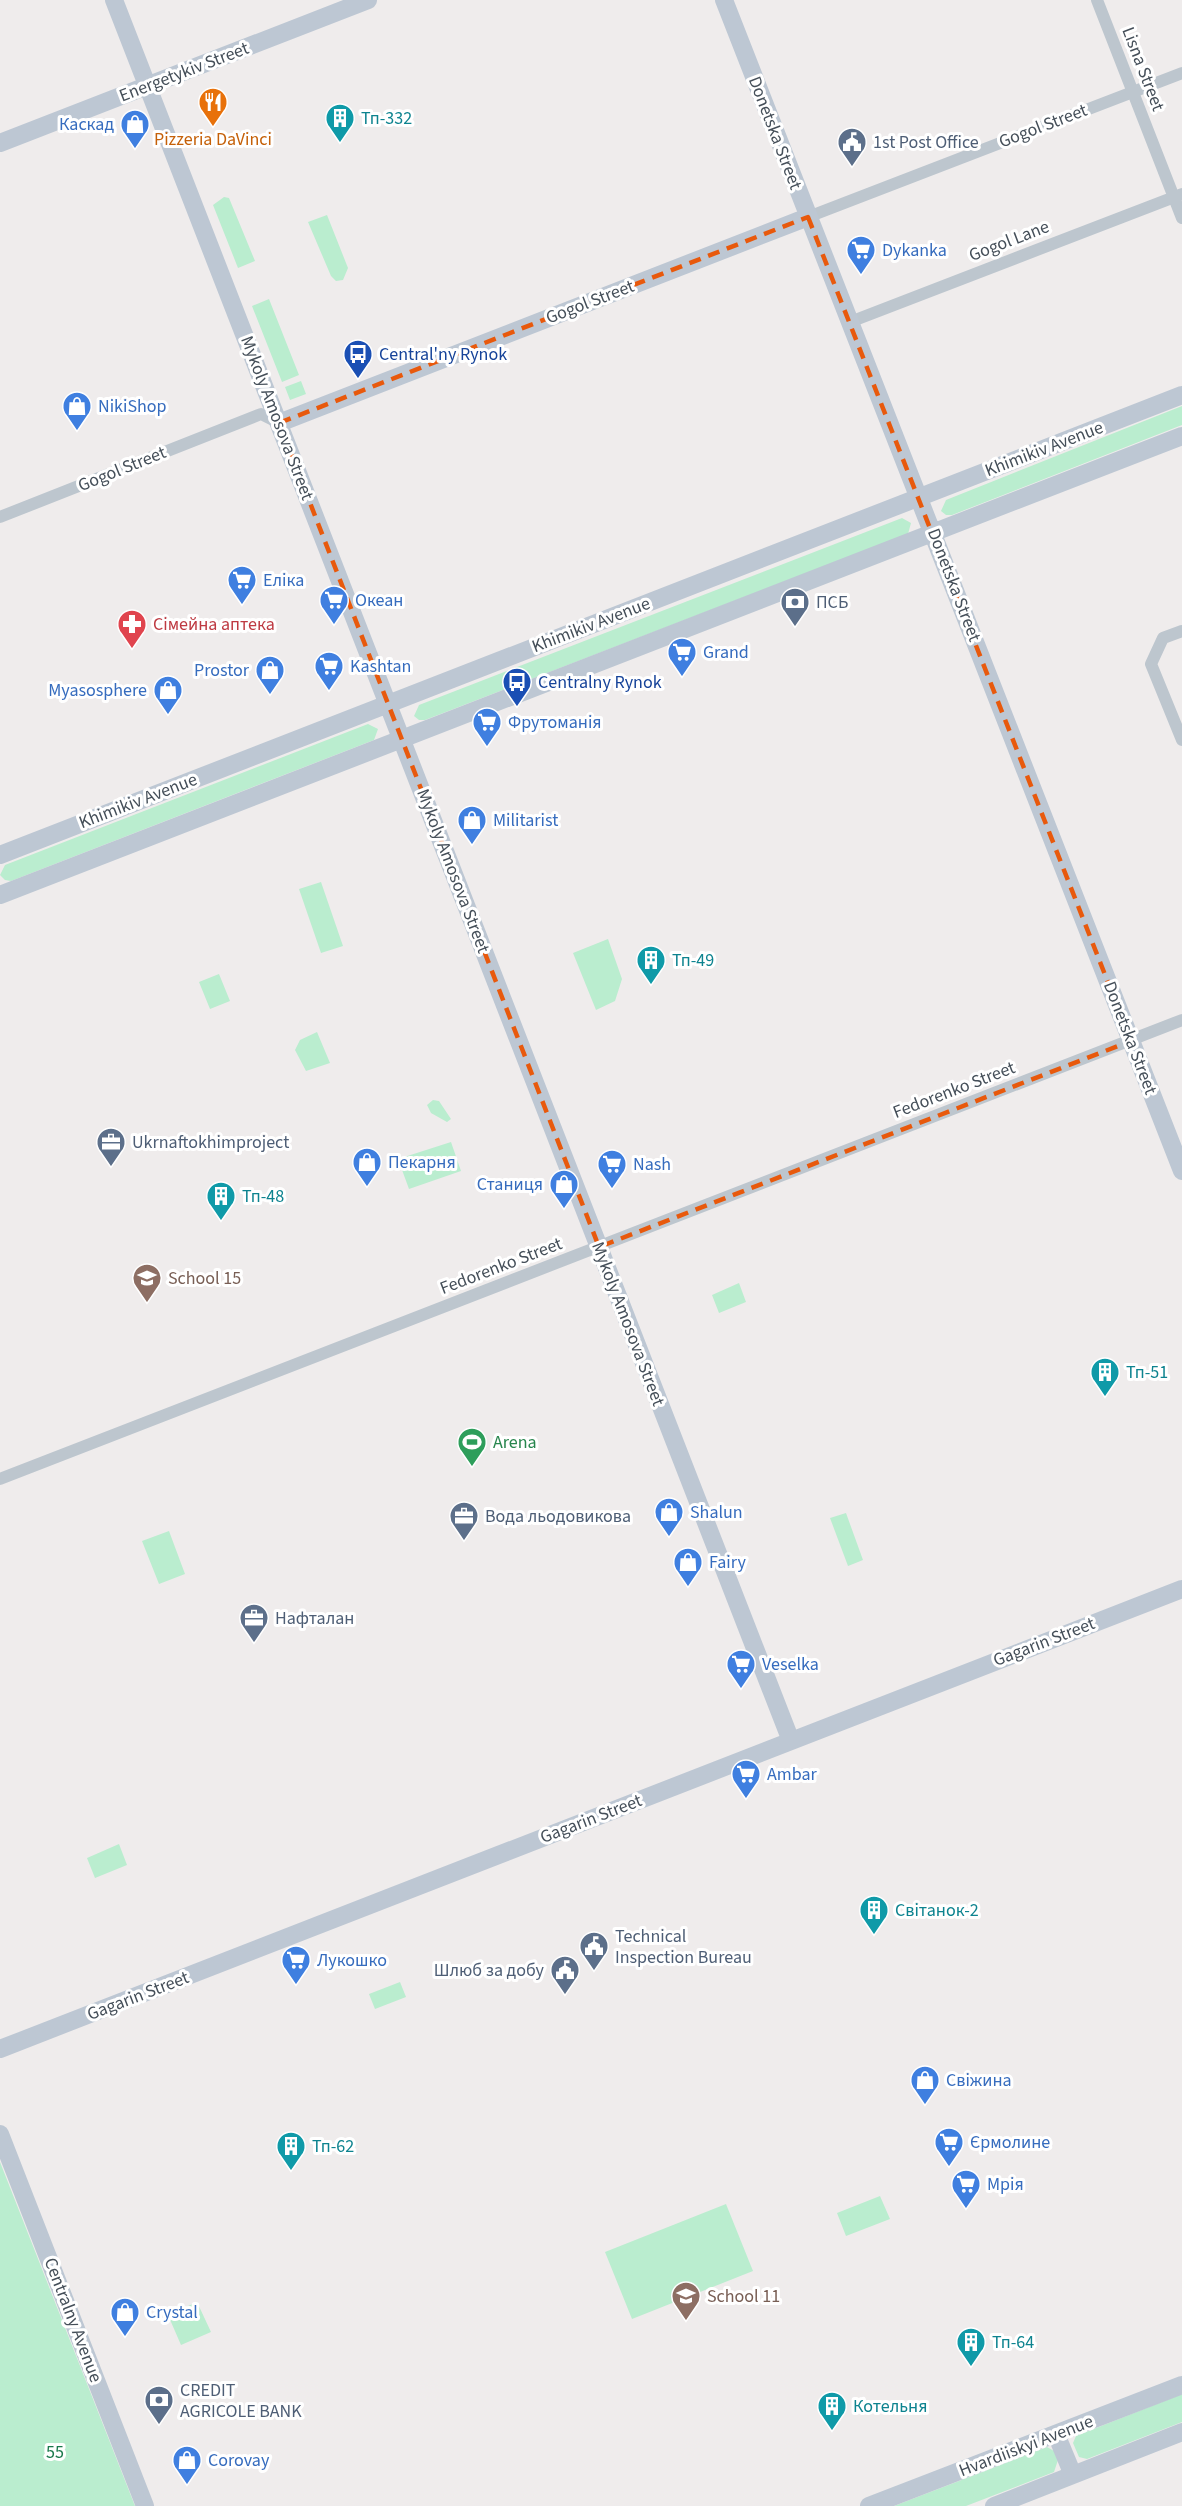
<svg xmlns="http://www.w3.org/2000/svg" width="1182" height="2506" font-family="'Source Sans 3',sans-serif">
<rect width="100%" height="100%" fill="#efecec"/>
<path fill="#baedcf" d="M224 197 229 198 255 261 238 268 213 205Z
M327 215 348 268 343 280 336 281 331 276 308 222Z
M269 299 299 375 282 382 252 306Z
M301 381 306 394 290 400 285 387Z
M1182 406V425L952 515H946L941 511 946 500Z
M902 518 911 523 908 534 425 720H419L414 716 419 705Z
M368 724 378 729 374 740 11 881 5 880 0 875 5 865Z
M321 882 343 946 321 953 299 889Z
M608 939 622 979 615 1001 596 1010 573 953Z
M219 974 230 1001 210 1009 199 982Z
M317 1032 330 1063 306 1071 295 1050 300 1040Z
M433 1100 439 1101 451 1119 447 1122 431 1113 427 1105Z
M451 1142 461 1171 409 1189 398 1159Z
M739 1283 746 1302 719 1313 712 1295Z
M846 1513 863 1560 848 1566 830 1518Z
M169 1531 185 1574 159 1584 142 1541Z
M119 1844 127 1865 95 1878 87 1858Z
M400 1982 406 1997 375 2009 369 1994Z
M0 2162 135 2506H0Z
M880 2196 890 2219 846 2236 837 2213Z
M726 2204 753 2271 632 2319 605 2252Z
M197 2302 211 2332 181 2345 168 2315Z
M1182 2394V2422L1087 2459 1079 2457 1073 2443 1076 2436Z
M1047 2447 1054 2451 1058 2460 1054 2472 966 2506H894Z"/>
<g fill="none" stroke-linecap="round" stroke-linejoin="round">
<path stroke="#bdc6ce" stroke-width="12" d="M1097 0 1182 218
M808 217 1182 73
M850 322 1182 194
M0 517 261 414 279 423
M1182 631 1163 638 1151 664 1182 740
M0 1479 1182 1020"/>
<path stroke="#bdc7d3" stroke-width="18" d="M114 0 791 1741
M724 0 1182 1171
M0 143 368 0
M279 423 808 217
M0 855 1182 395
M0 895 1182 436
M0 2049 1182 1589
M0 2134 145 2506
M1056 2434 1073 2475
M869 2506 1182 2385
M994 2506 1182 2432"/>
</g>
<path fill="none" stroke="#e8590c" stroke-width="4.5" stroke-dasharray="12 8" stroke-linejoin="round" d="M808 217 1131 1041 599 1247 279 423Z"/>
<defs>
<g id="restaurant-pin" transform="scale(1.5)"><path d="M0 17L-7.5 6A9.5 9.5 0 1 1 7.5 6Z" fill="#e8710a" stroke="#fff"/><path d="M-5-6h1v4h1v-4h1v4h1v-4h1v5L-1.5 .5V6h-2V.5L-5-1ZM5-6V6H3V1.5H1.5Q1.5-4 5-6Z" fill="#fff"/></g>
<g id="building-pin" transform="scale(1.5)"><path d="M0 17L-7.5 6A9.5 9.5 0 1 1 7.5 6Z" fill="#0f9aa8" stroke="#fff"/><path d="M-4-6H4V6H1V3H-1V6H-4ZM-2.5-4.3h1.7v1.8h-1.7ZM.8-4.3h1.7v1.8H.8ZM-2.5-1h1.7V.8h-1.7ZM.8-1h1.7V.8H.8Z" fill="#fff"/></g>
<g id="shop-pin" transform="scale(1.5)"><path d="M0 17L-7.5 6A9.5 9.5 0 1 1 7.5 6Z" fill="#3f7fe0" stroke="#fff"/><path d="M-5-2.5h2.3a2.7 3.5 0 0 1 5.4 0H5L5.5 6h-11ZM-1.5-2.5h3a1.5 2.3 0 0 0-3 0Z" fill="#fff"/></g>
<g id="civic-pin" transform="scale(1.5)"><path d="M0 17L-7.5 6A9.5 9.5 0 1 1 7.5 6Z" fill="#5c6f8a" stroke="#fff"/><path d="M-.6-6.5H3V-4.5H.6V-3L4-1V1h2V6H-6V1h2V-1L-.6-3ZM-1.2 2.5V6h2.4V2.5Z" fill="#fff"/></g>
<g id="supermarket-pin" transform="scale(1.5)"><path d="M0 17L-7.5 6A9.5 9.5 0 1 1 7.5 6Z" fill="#3f7fe0" stroke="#fff"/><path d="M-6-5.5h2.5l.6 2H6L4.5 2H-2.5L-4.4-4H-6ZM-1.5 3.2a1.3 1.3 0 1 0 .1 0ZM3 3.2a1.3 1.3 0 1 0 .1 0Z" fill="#fff"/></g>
<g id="bus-pin" transform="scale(1.5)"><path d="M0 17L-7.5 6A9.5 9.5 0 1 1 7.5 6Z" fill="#1a4fb4" stroke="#fff"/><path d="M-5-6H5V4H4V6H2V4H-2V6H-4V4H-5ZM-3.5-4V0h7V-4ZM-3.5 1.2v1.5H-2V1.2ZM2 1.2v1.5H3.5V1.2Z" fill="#fff"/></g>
<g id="bank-pin" transform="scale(1.5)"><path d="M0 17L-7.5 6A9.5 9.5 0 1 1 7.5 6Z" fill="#5c6f8a" stroke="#fff"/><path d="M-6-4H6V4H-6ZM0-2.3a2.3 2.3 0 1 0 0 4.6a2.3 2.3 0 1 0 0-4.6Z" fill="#fff"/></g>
<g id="pharmacy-pin" transform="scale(1.5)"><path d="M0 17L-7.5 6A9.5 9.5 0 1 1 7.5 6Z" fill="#e0444e" stroke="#fff"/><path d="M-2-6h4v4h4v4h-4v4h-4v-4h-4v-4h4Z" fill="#fff"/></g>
<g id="office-pin" transform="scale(1.5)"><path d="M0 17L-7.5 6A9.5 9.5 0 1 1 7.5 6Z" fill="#5c6f8a" stroke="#fff"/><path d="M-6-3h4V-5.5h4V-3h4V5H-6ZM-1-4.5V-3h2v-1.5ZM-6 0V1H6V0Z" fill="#fff"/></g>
<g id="school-pin" transform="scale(1.5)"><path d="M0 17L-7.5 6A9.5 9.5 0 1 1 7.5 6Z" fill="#8d6e63" stroke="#fff"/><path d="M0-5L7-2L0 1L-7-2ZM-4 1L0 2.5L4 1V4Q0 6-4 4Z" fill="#fff"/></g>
<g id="stadium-pin" transform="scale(1.5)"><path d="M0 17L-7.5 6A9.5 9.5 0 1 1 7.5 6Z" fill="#2e9e5b" stroke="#fff"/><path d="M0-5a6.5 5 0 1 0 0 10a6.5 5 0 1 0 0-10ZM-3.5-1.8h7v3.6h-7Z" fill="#fff"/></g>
</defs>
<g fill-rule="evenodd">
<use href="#restaurant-pin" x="213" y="102"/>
<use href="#building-pin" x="340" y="118"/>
<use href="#shop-pin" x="135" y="124"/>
<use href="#civic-pin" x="852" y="142"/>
<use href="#supermarket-pin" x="861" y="250"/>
<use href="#bus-pin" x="358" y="354"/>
<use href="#shop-pin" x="77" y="406"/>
<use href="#supermarket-pin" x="242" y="580"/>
<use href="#supermarket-pin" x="334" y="600"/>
<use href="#bank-pin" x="795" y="602"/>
<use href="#pharmacy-pin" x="132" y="624"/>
<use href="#supermarket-pin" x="682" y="652"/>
<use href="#supermarket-pin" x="329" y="666"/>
<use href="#shop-pin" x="270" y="670"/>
<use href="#bus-pin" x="517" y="682"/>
<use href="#shop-pin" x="168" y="690"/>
<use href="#supermarket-pin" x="487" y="722"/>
<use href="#shop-pin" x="472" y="820"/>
<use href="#building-pin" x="651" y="960"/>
<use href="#office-pin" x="111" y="1142"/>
<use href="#shop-pin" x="367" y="1162"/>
<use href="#supermarket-pin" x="612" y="1164"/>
<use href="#shop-pin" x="564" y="1184"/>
<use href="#building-pin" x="221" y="1196"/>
<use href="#school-pin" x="147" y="1278"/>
<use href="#building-pin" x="1105" y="1372"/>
<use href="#stadium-pin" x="472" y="1442"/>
<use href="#shop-pin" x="669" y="1512"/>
<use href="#office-pin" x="464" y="1516"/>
<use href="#shop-pin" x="688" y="1562"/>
<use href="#office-pin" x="254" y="1618"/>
<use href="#supermarket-pin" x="741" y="1664"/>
<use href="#supermarket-pin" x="746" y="1774"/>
<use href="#building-pin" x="874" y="1910"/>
<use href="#civic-pin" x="594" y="1946"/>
<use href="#supermarket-pin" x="296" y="1960"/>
<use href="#civic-pin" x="565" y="1970"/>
<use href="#shop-pin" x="925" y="2080"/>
<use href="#supermarket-pin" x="949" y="2142"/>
<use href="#building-pin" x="291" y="2146"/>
<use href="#supermarket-pin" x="966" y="2184"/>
<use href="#school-pin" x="686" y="2296"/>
<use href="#shop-pin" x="125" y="2312"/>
<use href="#building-pin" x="971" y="2342"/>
<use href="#bank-pin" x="159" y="2400"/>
<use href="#building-pin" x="832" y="2406"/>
<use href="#shop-pin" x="187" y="2460"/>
</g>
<g text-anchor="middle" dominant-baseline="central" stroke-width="6" stroke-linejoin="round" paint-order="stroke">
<g font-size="18" fill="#454f59" stroke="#fff">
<text transform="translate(1143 69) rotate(69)">Lisna Street</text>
<text transform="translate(184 72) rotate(-21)">Energetykiv Street</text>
<text transform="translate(1043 126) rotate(-21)">Gogol Street</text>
<text transform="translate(775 133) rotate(69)">Donetska Street</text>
<text transform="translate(1009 241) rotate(-21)">Gogol Lane</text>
<text transform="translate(590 302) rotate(-21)">Gogol Street</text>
<text transform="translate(277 418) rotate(69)">Mykoly Amosova Street</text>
<text transform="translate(1044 449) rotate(-21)">Khimikiv Avenue</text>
<text transform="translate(122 469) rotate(-22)">Gogol Street</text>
<text transform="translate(954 585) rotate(69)">Donetska Street</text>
<text transform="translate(591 625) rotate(-21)">Khimikiv Avenue</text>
<text transform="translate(138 801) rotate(-21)">Khimikiv Avenue</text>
<text transform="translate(453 871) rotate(69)">Mykoly Amosova Street</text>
<text transform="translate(1130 1038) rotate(69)">Donetska Street</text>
<text transform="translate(954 1090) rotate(-21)">Fedorenko Street</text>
<text transform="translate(501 1266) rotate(-21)">Fedorenko Street</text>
<text transform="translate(628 1324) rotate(69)">Mykoly Amosova Street</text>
<text transform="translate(1044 1642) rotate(-21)">Gagarin Street</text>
<text transform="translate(591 1819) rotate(-21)">Gagarin Street</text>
<text transform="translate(138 1996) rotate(-21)">Gagarin Street</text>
<text transform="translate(73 2320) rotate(69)">Centralny Avenue</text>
<text transform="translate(1026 2446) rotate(-21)">Hvardiiskyi Avenue</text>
</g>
<g font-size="18" fill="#0d838f" stroke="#fff" text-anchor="start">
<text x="361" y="118">Тп-332</text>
<text x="672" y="960">Тп-49</text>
<text x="242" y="1196">Тп-48</text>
<text x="1126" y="1372">Тп-51</text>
<text x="895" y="1910">Світанок-2</text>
<text x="312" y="2146">Тп-62</text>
<text x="992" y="2342">Тп-64</text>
<text x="853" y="2406">Котельня</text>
</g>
<g font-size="18" fill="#366cbe" stroke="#fff" text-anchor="start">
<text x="114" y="124" text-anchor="end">Каскад</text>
<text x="882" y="250">Dykanka</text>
<text x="98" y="406">NikiShop</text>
<text x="263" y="580">Еліка</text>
<text x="355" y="600">Океан</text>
<text x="703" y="652">Grand</text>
<text x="350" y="666">Kashtan</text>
<text x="249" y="670" text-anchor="end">Prostor</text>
<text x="147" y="690" text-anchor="end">Myasosphere</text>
<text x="508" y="722">Фрутоманія</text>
<text x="493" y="820">Militarist</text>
<text x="388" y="1162">Пекарня</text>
<text x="633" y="1164">Nash</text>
<text x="543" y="1184" text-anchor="end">Станиця</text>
<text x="690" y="1512">Shalun</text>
<text x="709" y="1562">Fairy</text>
<text x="762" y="1664">Veselka</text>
<text x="767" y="1774">Ambar</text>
<text x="317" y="1960">Лукошко</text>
<text x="946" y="2080">Свіжина</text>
<text x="970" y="2142">Єрмолине</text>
<text x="987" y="2184">Мрія</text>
<text x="146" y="2312">Crystal</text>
<text x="208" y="2460">Corovay</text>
</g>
<g font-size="18" fill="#c56008" stroke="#fff">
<text x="213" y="139">Pizzeria DaVinci</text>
</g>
<g font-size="18" fill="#4e5e75" stroke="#fff" text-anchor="start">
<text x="873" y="142">1st Post Office</text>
<text x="816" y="602">ПСБ</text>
<text x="132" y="1142">Ukrnaftokhimproject</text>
<text x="485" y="1516">Вода льодовикова</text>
<text x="275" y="1618">Нафталан</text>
<text x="615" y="1936">Technical<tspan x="615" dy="21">Inspection Bureau</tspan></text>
<text x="544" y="1970" text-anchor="end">Шлюб за добу</text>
<text x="180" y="2390">CREDIT<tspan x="180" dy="21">AGRICOLE BANK</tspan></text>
</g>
<g font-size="18" fill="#164399" stroke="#fff" text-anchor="start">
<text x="379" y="354">Central'ny Rynok</text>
<text x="538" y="682">Centralny Rynok</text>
</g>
<g font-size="18" fill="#be3a42" stroke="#fff" text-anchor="start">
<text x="153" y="624">Сімейна аптека</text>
</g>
<g font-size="18" fill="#785e54" stroke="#fff" text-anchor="start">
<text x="168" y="1278">School 15</text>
<text x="707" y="2296">School 11</text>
</g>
<g font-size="18" fill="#27864d" stroke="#fff" text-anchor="start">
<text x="493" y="1442">Arena</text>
</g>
<g font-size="18" fill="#18784a" stroke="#fff">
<text x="55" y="2452">55</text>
</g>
</g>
</svg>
